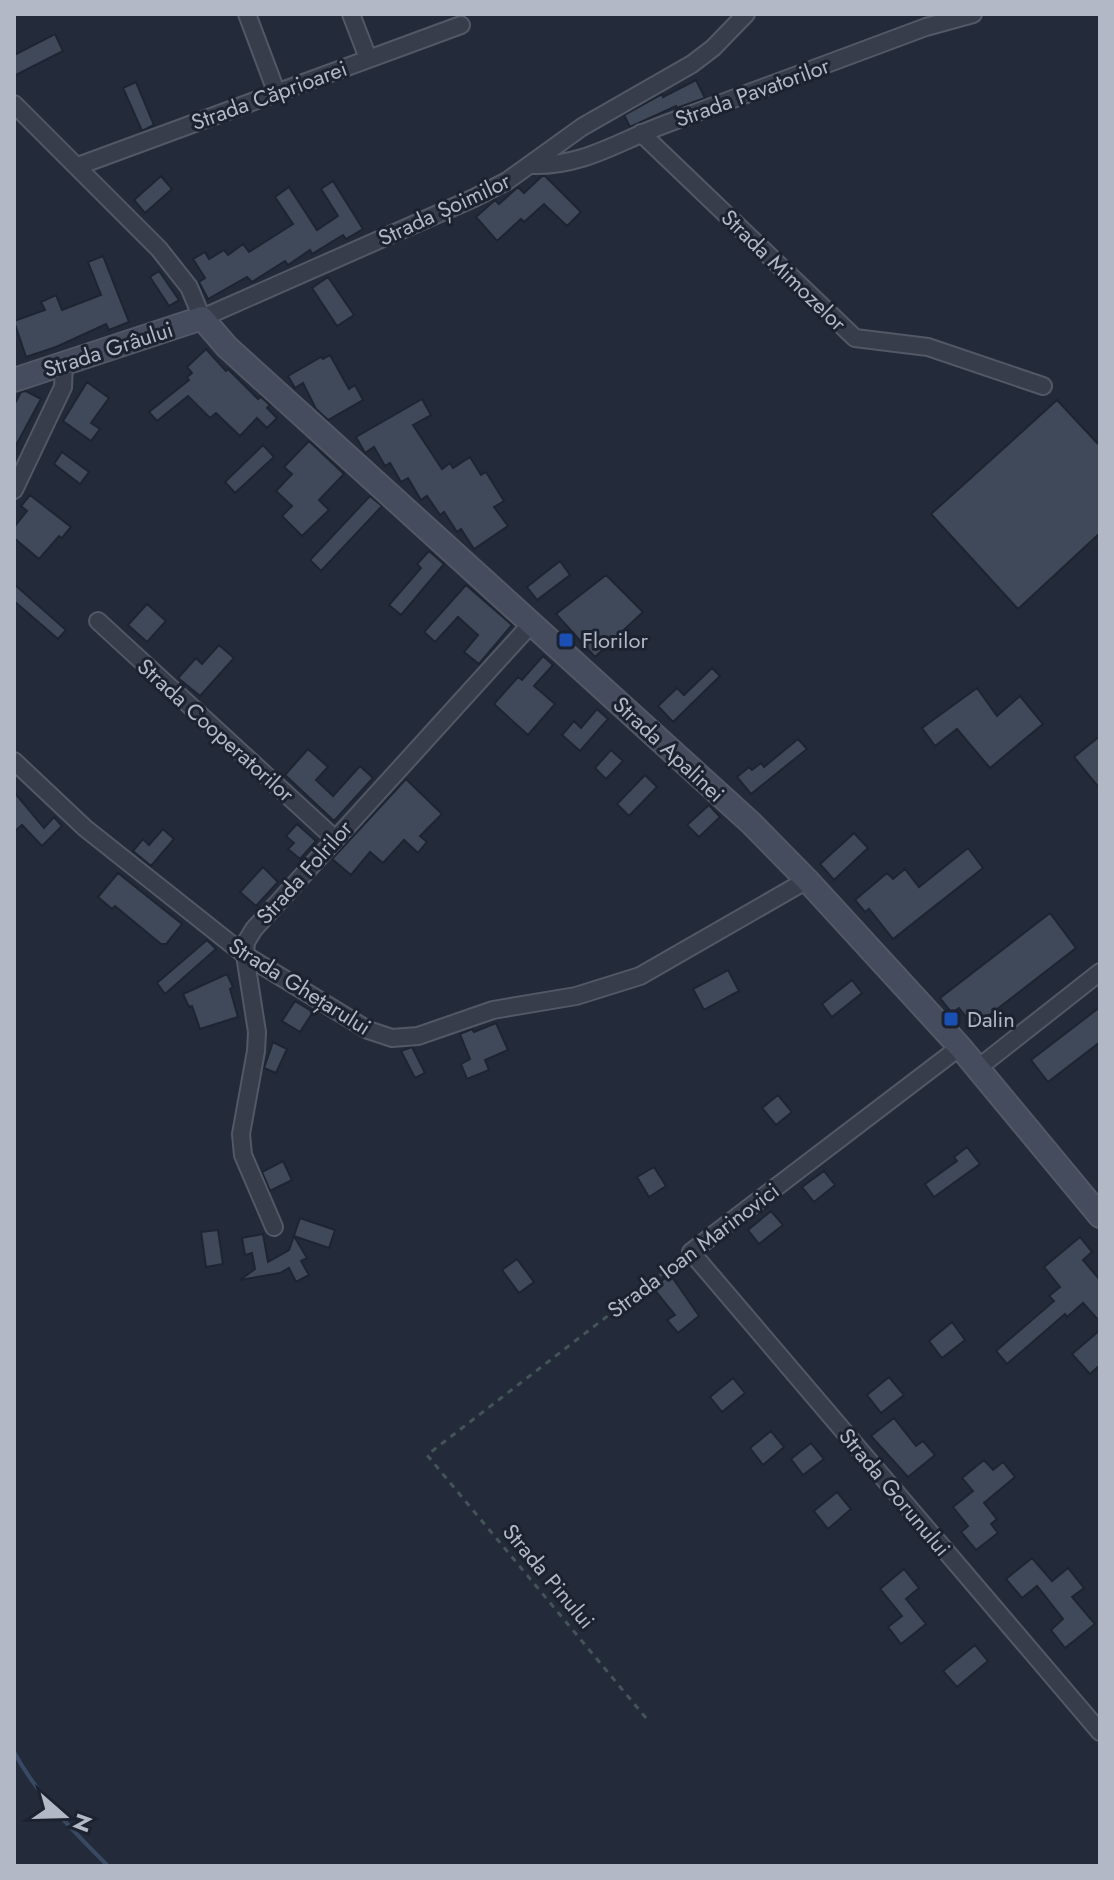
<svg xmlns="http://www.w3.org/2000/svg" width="1114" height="1880" font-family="Jost,sans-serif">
<rect width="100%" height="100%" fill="#232b3a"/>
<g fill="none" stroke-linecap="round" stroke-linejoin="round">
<path stroke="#394863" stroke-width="4" d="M14 1752C38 1796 73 1831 108 1866"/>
</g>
<path fill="#3f4959" stroke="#1e2431" stroke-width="2" d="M55 34 63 51 14 76V55Z
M696 80 705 98 677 108 676 106 630 127 624 115 662 94 663 97Z
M136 82 154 125 142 131 123 88Z
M161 176 172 189 145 213 134 200Z
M542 176H545L581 212 567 226 544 204 524 222 521 219 497 241 476 217 495 200 499 204 518 187 524 193Z
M333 181 363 229 346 239 343 235 312 254 310 250 288 265 285 261 252 282 247 277 208 299 199 282 205 278 193 259 205 252 209 259 224 250 228 255 243 244 249 252 293 224 275 197 289 187 317 230 338 216 321 189Z
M103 256 129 322 109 330 106 324 56 347 26 357 14 321 45 310 41 302 56 295 62 310 101 295 88 262Z
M159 271 179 300 169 306 150 277Z
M328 277 354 315 337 326 312 288Z
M206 349 226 371 228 369 258 399 261 397 270 405 267 408 277 418 267 428 257 418 240 436 216 413 210 418 188 396 157 421 149 412 189 380 187 377 192 373 187 367Z
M330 355 349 389 355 385 363 400 328 420 316 409 303 383 295 388 288 376 321 357 323 359Z
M87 382 109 398 91 423 100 429 91 441 63 421Z
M26 391 41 399 14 449V405L21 392Z
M422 399 431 415 413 425 442 469 450 463 453 468 470 457 481 475 486 472 504 501 494 507 508 526 474 549 461 529 457 532 444 512 440 515 427 496 421 500 408 478 401 482 390 463 385 466 374 447 365 453 356 437Z
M1057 400 1100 446V533L1018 609 931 514Z
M309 441 344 474 319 500 329 510 302 536 282 516 292 506 276 491 292 474 284 467Z
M263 445 274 457 235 493 225 482Z
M62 452 89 472 80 484 54 464Z
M30 495 71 527 62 538 59 536 39 559 14 538V527L27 511 21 506Z
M370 496 382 506 321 571 310 560Z
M429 551 444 564 401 615 389 605 421 568 417 564Z
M560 561 570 575 537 600 527 587Z
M606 575 643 612 595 657 556 614Z
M14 584 66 630 58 639 14 601Z
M466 585 512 625 479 664 464 652 478 635 458 617 435 642 424 632Z
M147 604 166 621 147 642 128 625Z
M219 645 234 658 200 696 178 678 196 658 202 664Z
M543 656 553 665 534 686 555 704 528 735 494 704 518 677 522 680Z
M712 668 720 676 673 722 658 706 677 688 684 695Z
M977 688 997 716 1020 696 1043 724 990 768 957 729 935 746 922 728Z
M597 709 608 719 580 751 562 735 574 721 581 728Z
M1100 736V789L1074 757Z
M798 739 807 749 751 794 737 777 749 767 752 770 761 763 764 767Z
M308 749 328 767 316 780 333 796 360 766 373 778 334 821 285 775Z
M611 750 623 761 606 779 595 768Z
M645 775 657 787 629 816 617 804Z
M406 779 442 814 420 836 427 842 418 853 404 840 383 863 370 852 351 875 332 859Z
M14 792 44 828 54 817 62 826 42 846 22 825 14 832Z
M709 805 720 817 699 837 687 825Z
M297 824 316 841 300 859 288 849 294 843 286 836Z
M163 829 174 839 151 866 133 851 143 839 149 845Z
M854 833 868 848 834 880 820 864Z
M968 848 983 868 893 939 869 909 865 912 855 900 887 873 893 879 905 869 919 887Z
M263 867 278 882 256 906 240 892Z
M118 873 182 924 166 944H161L115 906 112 909 98 897Z
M1050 913 1076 948 974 1027 959 1008 952 1013 940 998Z
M207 940 216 949 165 994 157 983Z
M728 970 739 991 704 1010 693 989Z
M227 974 233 987 230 989 238 1017 200 1029 192 1006 189 1007 183 994Z
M852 980 862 993 832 1017 822 1004Z
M295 1001 313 1012 300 1032 282 1021Z
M1100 1007V1042L1048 1082 1031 1060Z
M496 1023 508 1050 485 1060 489 1070 467 1079 461 1064 470 1059 460 1034 472 1029 474 1032Z
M273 1042 287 1049 276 1073 264 1068Z
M412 1047 425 1073 415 1078 401 1051Z
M778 1095 792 1112 776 1125 762 1108Z
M967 1147 980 1164 934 1197 925 1184 957 1161 954 1157Z
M283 1161 292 1180 270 1191 262 1172Z
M654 1167 666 1186 649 1197 637 1177Z
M824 1171 835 1185 814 1202 802 1187Z
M771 1211 783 1225 759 1244 748 1230Z
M300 1218 335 1230 329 1248 294 1236 307 1258 301 1261 309 1275 296 1282 289 1268 280 1273 240 1280 255 1269 252 1253 245 1255 242 1238 263 1234 268 1262 289 1250Z
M218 1230 223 1264 206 1267 201 1232Z
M1080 1237 1092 1252 1083 1260 1100 1280V1322L1083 1303 1067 1317 1065 1314 1007 1364 996 1351 1054 1301 1049 1296 1060 1287 1044 1267Z
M517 1259 534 1282 519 1293 502 1270Z
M670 1274 699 1316 678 1333 667 1320 675 1315 653 1288Z
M952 1322 965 1340 942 1358 929 1341Z
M1100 1330V1365L1090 1374 1072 1354Z
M889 1377 904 1395 881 1413 867 1395Z
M733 1378 745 1393 722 1412 710 1397Z
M894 1418 916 1446 923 1441 935 1455 908 1477 871 1436Z
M771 1431 784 1447 763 1465 750 1448Z
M811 1443 824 1459 803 1475 791 1459Z
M984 1460 993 1470 1003 1462 1015 1477 984 1503 997 1519 991 1524 998 1533 976 1550 961 1532 968 1526 953 1507 973 1491 962 1478Z
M837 1492 851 1509 828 1529 814 1511Z
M1032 1558 1052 1581 1068 1568 1084 1588 1072 1597 1095 1624 1065 1648 1051 1630 1063 1619 1037 1586 1022 1598 1006 1579Z
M904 1569 919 1588 906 1599 926 1624 901 1644 888 1627 902 1616 880 1589Z
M975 1645 988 1661 957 1687 943 1671Z"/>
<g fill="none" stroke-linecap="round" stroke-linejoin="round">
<g stroke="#525865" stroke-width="20">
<path id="street" d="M247 14 276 91
M351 14 368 58
M14 104 159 249 189 287 202 318 474 198 507 181 582 127 692 64 713 48 746 14
M641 133 855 338 928 347 1043 386
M531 165C582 167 617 142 663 125 751 92 838 60 926 27L973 14
M78 166 461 25
M14 490 63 387 64 363
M98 621 334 838
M14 761 85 828 245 955 368 1030 392 1038 418 1036 493 1010 576 996 640 976 807 880
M960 1047 691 1252 1100 1732
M978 1068 1100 972
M274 1227 243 1155 241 1134 256 1051 257 1032 245 955 246 942 254 929 532 623"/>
</g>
<g stroke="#525865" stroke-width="26">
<path id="secondary" d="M14 380 202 318 227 347 751 823 807 880 960 1047 1100 1216"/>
</g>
<path stroke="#435458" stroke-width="3" stroke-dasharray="6 6" stroke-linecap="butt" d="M646 1718 427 1455 679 1261"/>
<use href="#street" stroke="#373d4a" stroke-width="16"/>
<use href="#secondary" stroke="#454c5d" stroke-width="22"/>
</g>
<g fill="#1a4fb4" stroke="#1c222f" stroke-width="3">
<rect x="558" y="632" width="16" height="16" rx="4"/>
<rect x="943" y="1011" width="16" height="16" rx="4"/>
</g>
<g text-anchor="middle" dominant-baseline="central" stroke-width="6" stroke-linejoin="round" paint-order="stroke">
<g font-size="22" fill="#b2b8c6" stroke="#1c222f">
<text transform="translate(752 92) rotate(-20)">Strada Pavatorilor</text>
<text transform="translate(269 95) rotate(-20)">Strada Căprioarei</text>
<text transform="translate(444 209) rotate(-25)">Strada Șoimilor</text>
<text transform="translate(784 270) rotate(44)">Strada Mimozelor</text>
<text transform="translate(108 349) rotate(-18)">Strada Grâului</text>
<text transform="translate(216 730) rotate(42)">Strada Cooperatorilor</text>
<text transform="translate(669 749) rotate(43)">Strada Apalinei</text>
<text transform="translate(304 872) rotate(-48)">Strada Folrilor</text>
<text transform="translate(300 986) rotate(32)">Strada Ghețarului</text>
<text transform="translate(693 1250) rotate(-37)">Strada Ioan Marinovici</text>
<text transform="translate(895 1492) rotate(50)">Strada Gorunului</text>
<text transform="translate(549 1576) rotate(50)">Strada Pinului</text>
</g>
<g font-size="22" fill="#b2b8c6" stroke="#1c222f" text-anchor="start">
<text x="582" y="640">Florilor</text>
<text x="967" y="1019">Dalin</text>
</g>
</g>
<rect width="1114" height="1880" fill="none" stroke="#b2b8c6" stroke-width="32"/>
<g transform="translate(64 1816) rotate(110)" stroke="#1c222f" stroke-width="6" paint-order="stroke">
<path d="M0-6L14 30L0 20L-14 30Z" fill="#b2b8c6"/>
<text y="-12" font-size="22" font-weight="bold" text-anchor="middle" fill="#b2b8c6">N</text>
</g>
</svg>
